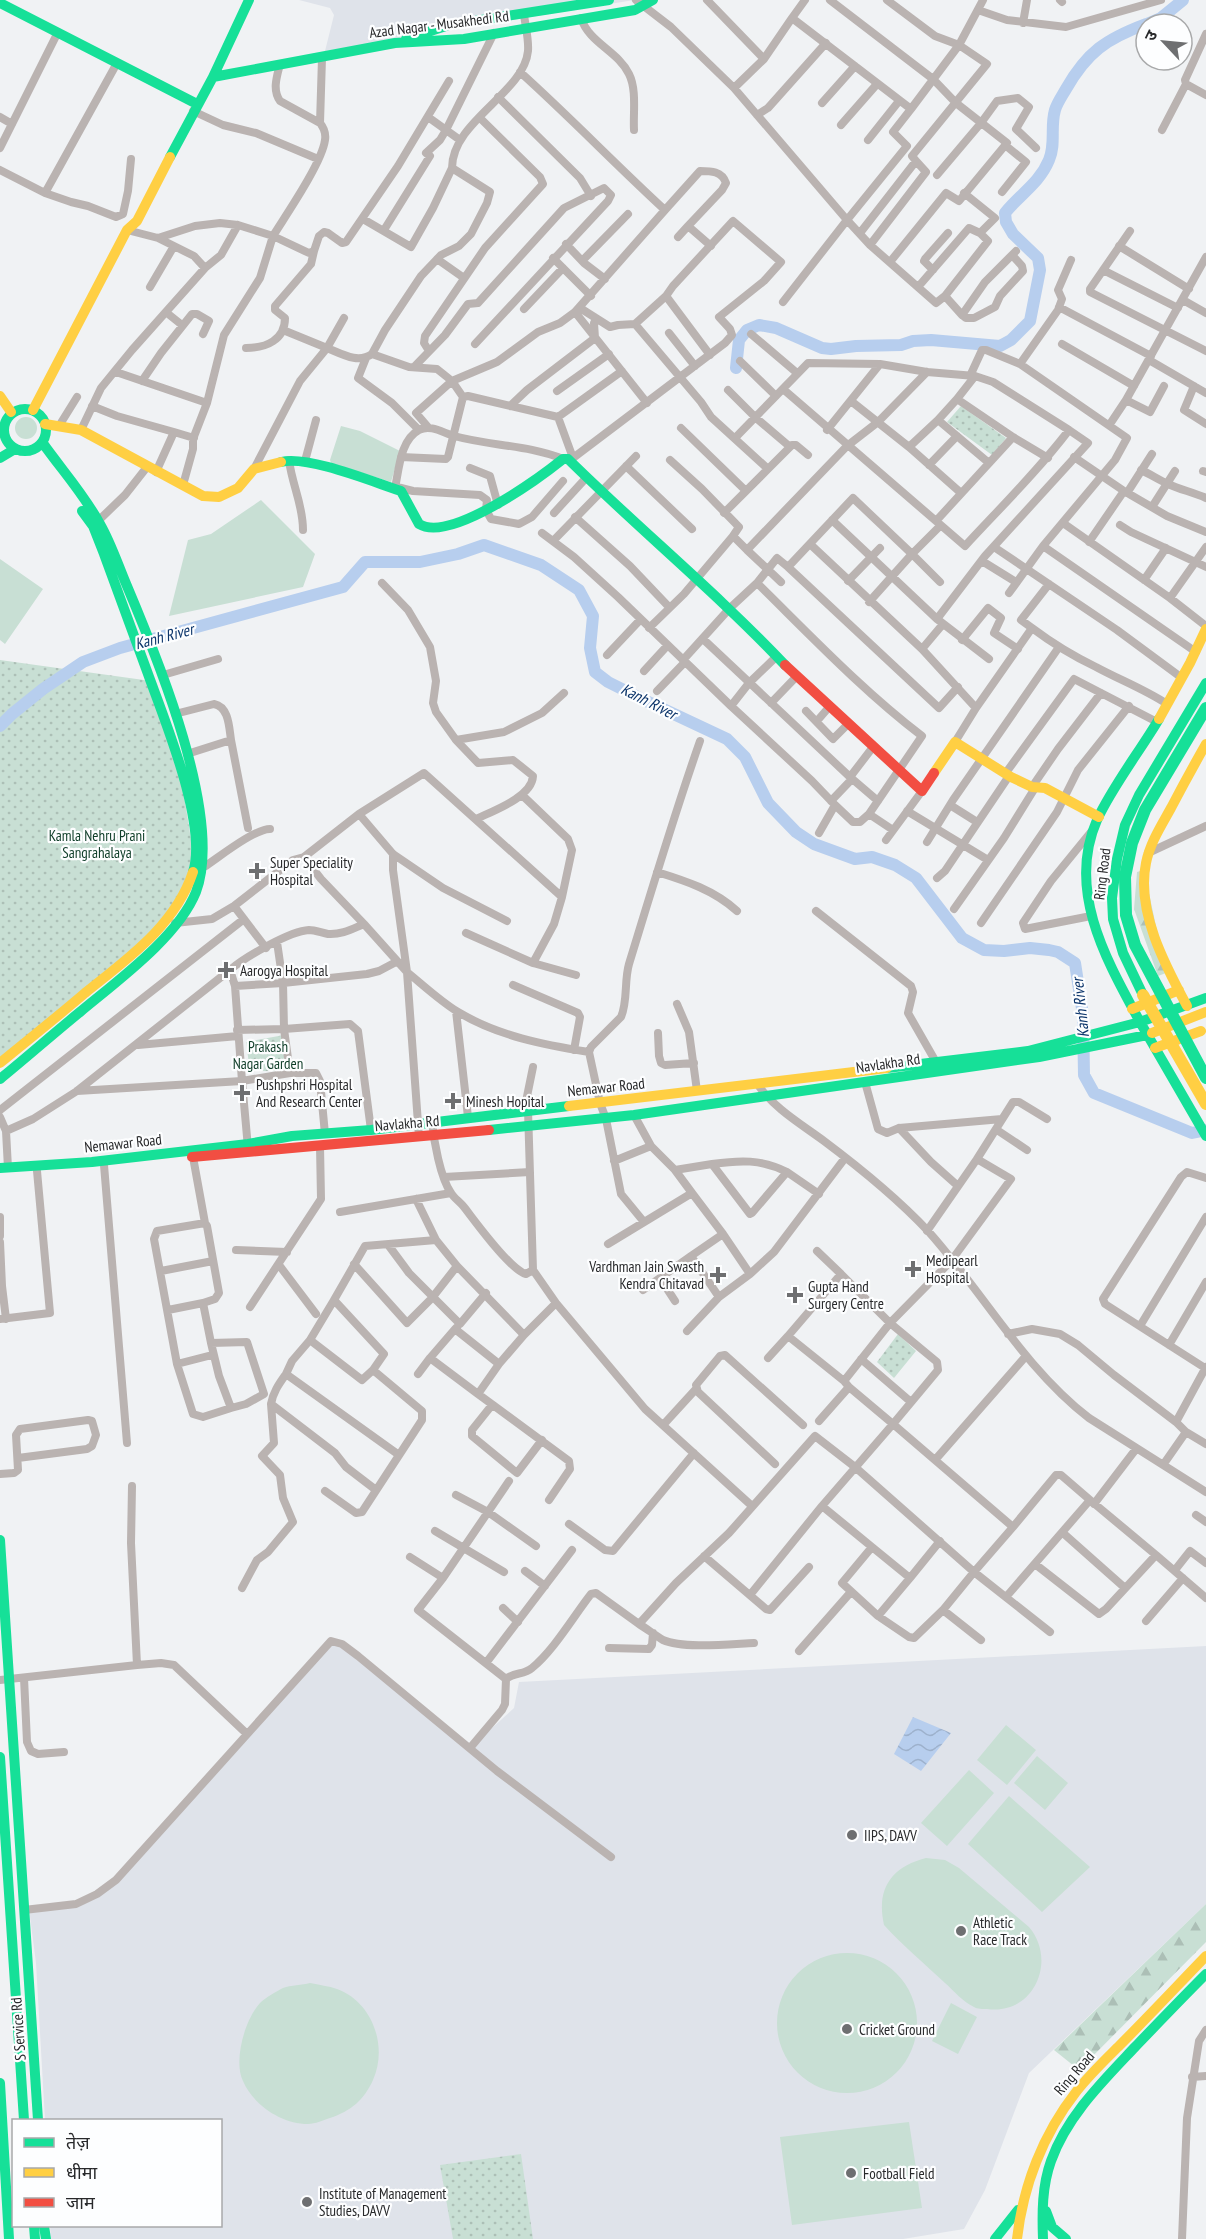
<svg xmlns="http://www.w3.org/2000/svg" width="1206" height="2239" font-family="'PT Sans Narrow','Noto Sans Devanagari',sans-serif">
<defs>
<pattern id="forest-firs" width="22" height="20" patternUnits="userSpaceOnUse" patternTransform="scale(1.5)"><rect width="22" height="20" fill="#c8dfd4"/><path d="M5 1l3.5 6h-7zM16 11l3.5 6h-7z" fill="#acbfb6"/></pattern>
<pattern id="park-dots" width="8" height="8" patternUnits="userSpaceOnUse" patternTransform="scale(1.5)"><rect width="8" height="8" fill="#c8dfd4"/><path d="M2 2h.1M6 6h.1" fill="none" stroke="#acbfb6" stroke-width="1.8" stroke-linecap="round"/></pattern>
<pattern id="water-waves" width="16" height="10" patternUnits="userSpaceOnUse" patternTransform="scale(1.5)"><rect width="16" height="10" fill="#b7ceee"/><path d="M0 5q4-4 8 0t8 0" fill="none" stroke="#9db1cc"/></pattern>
</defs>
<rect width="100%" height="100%" fill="#f0f2f4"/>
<path fill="#dfe3ea" d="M299 0H634L325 51 334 15 330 8Z
M331 1641 342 1644 470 1748 514 1708 519 1682 1206 1646V1904L1029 2073 985 2190 964 2229 903 2239H51L50 2226H220V2120H45L36 1963 29 1909 76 1904 116 1880Z"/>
<path fill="url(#forest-firs)" d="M1144 870 1166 973 1158 976 1134 909 1137 872Z
M1206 1904V1942L1079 2070 1054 2050Z"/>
<path fill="url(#park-dots)" d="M961 406 1006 438 992 455 947 422Z
M0 660 151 681 178 757 195 865 164 924 0 1063Z
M284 1035 288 1071H250L246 1042Z
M898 1334 916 1351 894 1378 877 1362Z
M521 2154 533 2239H453L440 2165Z"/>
<path fill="#c8dfd4" d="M15 428a11 11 0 1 1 22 0a11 11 0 1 1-22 0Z
M341 426 360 431 400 451 391 482 331 463 330 460Z
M261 500 315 554 303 587 169 616 188 540 211 534Z
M0 559 43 589 5 644 0 640Z
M1006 1725 1036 1750 1007 1785 977 1760Z
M1037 1756 1068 1783 1045 1810 1014 1783Z
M969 1770 994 1793 947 1846 921 1823Z
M1009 1796 1090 1867 1042 1912 968 1844Z
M926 1858 945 1860 959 1868 1029 1927C1058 1961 1033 2016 987 2009 983 2009 977 2009 974 2007 963 2002 954 1991 945 1983 925 1964 903 1946 884 1925 876 1889 891 1867 926 1858Z
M777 2023a70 70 0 1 1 140 0a70 70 0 1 1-140 0Z
M310 1983C319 1985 329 1986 337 1989 373 2002 388 2047 373 2080 364 2100 351 2111 330 2118 324 2120 315 2124 308 2124 282 2124 253 2105 243 2081 233 2061 245 2019 260 2003 265 1998 277 1991 283 1988 291 1985 302 1985 310 1983Z
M951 2003 977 2017 958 2054 932 2041Z
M909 2122 922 2208 792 2225 780 2137Z"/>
<path fill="url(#water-waves)" d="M913 1717 951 1733 921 1771 894 1754Z"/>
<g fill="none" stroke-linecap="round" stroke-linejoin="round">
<path stroke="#b7ceee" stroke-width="12" d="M1147 24 1161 18 1183 0
M736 368 739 340 747 330 759 325 776 328 822 348 831 349 856 346 901 345 913 341 931 340 1000 346 1011 340 1030 321 1040 270 1038 258 1013 234 1006 222 1005 213C1020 194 1039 184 1049 160 1056 144 1050 127 1055 110 1057 103 1062 96 1066 89 1087 52 1106 39 1146 24
M0 726 12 714 43 689 83 662 120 648 343 587 365 562H420L458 554 484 545 541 565 579 590 593 616 590 648 595 672 608 682 644 700 727 739 745 757 768 803 796 832 814 844 855 859 872 857 895 865 916 878 962 938 984 950 1004 951 1030 948 1049 950 1058 952 1075 963 1083 1015 1084 1075 1094 1093 1192 1133 1206 1130"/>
<path stroke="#bab3b1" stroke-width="8" d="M636 0 671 27 734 88 847 220 783 302
M707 0 764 59 792 18 911 109 959 45 935 36 887 0
M830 0 933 79 956 103 1007 143 959 201 946 193 890 262
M1060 0 1062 2
M978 10 1007 20 1066 27 1161 0
M524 14C525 25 529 39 528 51 524 93 452 121 452 168L490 192 487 203 471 234 459 246 441 255 421 276 385 330 372 354 409 367 437 369 452 381 497 362 538 332 560 323 575 312 647 403
M581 18C589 43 618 51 629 74 637 90 633 113 634 130
M792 18 805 0
M1023 23 1027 0
M520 72C570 117 616 165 665 210L575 312
M1186 84 1206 95
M734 88 764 59
M498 97 580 178 591 196
M822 103 855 66
M911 109 893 132 907 146 847 220 870 245 936 303 945 296 988 241 980 233 995 218 964 193
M193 111 223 125 256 133 318 159
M757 115 768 108 826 43
M0 117 12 124
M428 117 460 140
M320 123 322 58
M841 125 877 84
M1162 130 1186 84 1185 80 1206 34
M868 140 899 101
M0 148 58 32
M0 170 45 193 71 202 88 206 116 217 123 214 128 191 131 159
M937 175 981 123 997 101 1018 98 1029 107 1016 129 1036 148
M1002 192 1026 162 1005 145
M45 193 117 63
M665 210 700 171C711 171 722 171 726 183L722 190 688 226
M363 219 411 247 433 208 452 168
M127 230 158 238 195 226 220 223 238 225 273 236C286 215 322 163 325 140 326 134 324 128 320 123L280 101C272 90 277 76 280 64
M384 230 430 156 426 153 440 140 446 130 494 33
M1130 231 1090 289V292L1206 351
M860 233 916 161 912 156 987 64 959 45 983 0
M678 237 688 226 711 246
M566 244 584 263 605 279
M870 245 926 172 916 161
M174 246 194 256 205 268
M1119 246 1189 289
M553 258 591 296
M437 259 464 278
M582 261 628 214
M933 270 924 261 925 259 948 233
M1103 270 1178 308
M150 287 174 246 158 238
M918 287 969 228 980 233
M666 296 710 355
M945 296 962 315 985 282 1016 251
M1183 300 1206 313
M1059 307 1151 356
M580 308 610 327 618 325 635 324 701 402 711 417 768 469 724 513
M524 309 563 268
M167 313 182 325
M962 315 966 318H974L995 307 1000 296 1023 271 1022 266 1013 256
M283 330 327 348 344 318
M669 333 695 366
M751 334 797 373
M1062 344 1134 386
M246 348C266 348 285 340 285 318L275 310V306L311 264 314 251
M429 351 424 343 425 336 485 248 543 184 540 177 480 118
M366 358 358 378 392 403 419 430
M1149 360 1206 393
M740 361 776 396
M1020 364 1058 310 1062 299 1058 290 1071 260
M414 367 445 335 468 304 478 303 564 208 604 188 611 195 608 201 475 344
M116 372 207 403
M970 376 982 350H986L1020 364 1127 438 1115 460 1043 546 1196 652
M142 381 161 353 192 314H197L209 321 203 334
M1194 386 1184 410 1206 424
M783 389 965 546C1000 508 1037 472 1069 430L1088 443 985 556 937 619
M728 390 756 418 789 446
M557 391 609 354
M1126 400 1150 412 1164 386
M851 401 909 447 961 493
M92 406 117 416 174 432 156 472
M510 406 527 390 595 338 594 323 596 319
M558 417 622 371
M938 420 989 463
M1110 424 1126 400 1206 257
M59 426 77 397
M428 427 416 413 452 381 463 397 468 396 558 417 573 458
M681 428 745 490
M81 430 101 388 132 350 205 268 221 255 238 225
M827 430 880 364 927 372 975 376 993 382 1069 430
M174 432 194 438
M736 437 808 363 880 364
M1013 437 1048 458
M909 447 938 420 957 399
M401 457 446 459 448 457 463 397
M1074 457 1124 491 1167 516 1206 532
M568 459 573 458 725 343 732 335 730 329 719 317 764 281 781 262 733 221 673 286 666 296 635 324
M289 460C292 485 303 504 303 530
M670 460 702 489 739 527 733 536
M305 461 316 420
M929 465 957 436
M626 466 692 529
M470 468 490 476 498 505
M254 469 300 381 327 348C342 354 358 364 372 354
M768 469 792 445H796L808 455
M1141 470C1150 474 1159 480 1168 484 1181 490 1193 492 1206 498
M1203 471 1206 472
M183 485 193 449V439L207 403 224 335 260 278 273 236 309 253 314 251 319 236 324 232 328 233 342 243 346 242 398 166 449 81
M397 487 413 491 480 495 487 500 486 510 491 519 519 524 532 517 563 481
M395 488C399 470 400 440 419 430 431 424 443 433 454 436 491 446 528 445 563 459
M1127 493 1152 454
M1152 507 1175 471
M554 513 586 478
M575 517 630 566 669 607
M832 520 937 619 989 659
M98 521 125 495 147 467
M936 521 1013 437 957 399 975 376
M1063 523 1170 598 1206 626
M1120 525 1131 532 1206 567
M542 533 574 557 618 597 731 706 749 683 777 656
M553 541 636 456
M1089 542 1124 491
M810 544 922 649
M994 547 1117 630 1182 678
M747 550 781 582
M982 561 1016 582
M788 567 939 708 958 687
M1144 580 1166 548
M848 581 880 548
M382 583 408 610 430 647 436 681 433 703 436 712 456 740 504 732 542 713 564 693
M757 583C810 635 863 691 922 736L869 814 860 822H853L835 805
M1009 593 1043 546
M1170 598 1206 547
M869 602 912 554 940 582
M943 624 922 649 976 708 955 742
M649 628 684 594 733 536 747 550 847 446 878 422 927 372
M1032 628 1021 620 1049 584
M703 639 850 777 878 801
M962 640 988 608 1001 618 994 633 1018 649
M607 655 640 620
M683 660 730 608 757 583 777 558 788 567 853 498 912 554 940 526
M644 671 667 646
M163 675 218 659
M657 691 685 662
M771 703 797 676
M731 706 812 781 835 805 819 833
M976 708 1032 628C1052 643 1073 656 1096 667 1120 680 1144 689 1167 704
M806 711 833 739 848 724
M175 714 214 704C229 707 229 727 231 740L187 754
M817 721 830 706
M231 740 248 828
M456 740 478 763 513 760 533 776C532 797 493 811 476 819
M1005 774 1074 679 1157 722
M850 777 873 747
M1032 787 1058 749 1101 693
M522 795 568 839 572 850 562 897
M831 801 852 779
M950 805 977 822
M907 811 988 860
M359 814 393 854 443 888 507 921
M869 814 893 830
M1091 832 1051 881 1023 923 1025 929 1091 916
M886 840 922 791
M927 842 953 800 1059 647
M1148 853 1206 826
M393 854V870L407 972C423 985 440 1001 458 1012 498 1036 544 1045 589 1052
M204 867C218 858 254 829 270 829
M657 872C686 881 714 890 737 911
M937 878 945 871 1009 776
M234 906 266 948
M954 909 1004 838 1035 788
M816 911 911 986 913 992 908 1013 936 1062
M175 923 212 919 234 906 293 860 304 857
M981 923 1057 812 1078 770 1129 706
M364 924 407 972 419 1137
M277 942 283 983 284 1029 350 1024 358 1031 371 1130
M533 963 576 975
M513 985 578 1013 580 1017 574 1050
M235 986 283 983 367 974 379 971 396 962
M677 1004 689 1032 697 1091
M456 1011 468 1117
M237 1030 284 1029 290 1073
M658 1033 659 1056 661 1063 665 1065 694 1063
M138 1045 238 1036
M865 1082 878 1129 887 1133 899 1128 1002 1119
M758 1085C775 1109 801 1124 824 1141 860 1168 897 1198 928 1231 983 1292 1023 1367 1089 1418L1206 1492
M77 1091 242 1081 235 986 230 970C245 957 290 931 309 930 315 930 322 933 328 934 341 935 352 929 364 924L321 879 304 857 359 814 424 773 562 897 554 924 533 963 466 933
M0 1110 244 919
M528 1110 533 1270 556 1303 645 1409 752 1506
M524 1111 533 1067
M0 1117 6 1131
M432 1122C434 1141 440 1177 451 1193 454 1198 460 1202 464 1207 475 1221 510 1270 526 1274L533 1270
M899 1128 931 1162 958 1186
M997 1130 1027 1150
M651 1146 675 1170 712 1164 750 1214 752 1213 787 1172 819 1194
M248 1148 242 1081 290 1073H316L320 1081 325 1134
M193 1157 205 1223
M977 1159 1013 1102H1019L1047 1119
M614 1161 651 1146 634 1115
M712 1164C740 1160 761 1159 787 1172
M104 1165 127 1443
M8 1168 6 1131 33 1119 77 1091 230 970
M675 1170 692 1193
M444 1177 530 1172
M340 1212 451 1193
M0 1217V1236
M644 1222 621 1194 606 1119 600 1103 589 1052 591 1047 621 1017C628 1001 624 981 629 964 652 889 674 815 700 741
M723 1234 750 1274
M436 1240 457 1266
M0 1242 2 1286 6 1319
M608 1244 692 1193 723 1234 691 1256 719 1297
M389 1246 409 1273 460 1324 486 1293
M236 1250 287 1252
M817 1251 841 1274
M354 1264 407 1323 432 1298 457 1266 524 1335 556 1303
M279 1265 316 1314
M161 1271 213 1261
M660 1278 675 1301
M643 1290 691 1256
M334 1300 384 1354 373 1370 362 1380 310 1340Z
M334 1300 365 1246 436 1240 416 1199
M250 1307 321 1199 320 1146
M168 1310 203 1303
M0 1319 50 1313 37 1171
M1140 1326 1206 1217
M457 1327 455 1329 499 1364 524 1335
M455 1329 430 1358 478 1394 499 1364
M687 1331 719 1297 750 1274 774 1252 845 1158
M1008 1334 1032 1329 1060 1334 1078 1345 1114 1375 1176 1422
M788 1336 841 1274 890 1323 937 1362 938 1370 893 1424 1013 1527 974 1572 1050 1632
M211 1343 203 1303 215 1299 219 1293 207 1226 205 1223 157 1231 154 1239 177 1364 193 1414 203 1417 231 1408 219 1376 211 1343 247 1342 264 1394 246 1404 231 1408
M1169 1345 1206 1282
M768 1358 788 1336 844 1381
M861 1359 911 1402
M177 1364 212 1355
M1205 1368 1105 1304 1103 1299 1181 1177 1187 1172 1206 1178
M286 1374 292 1361 310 1340
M418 1374 430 1358
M478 1394 569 1461 570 1469 549 1500
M492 1405 472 1430V1436L517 1473 542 1440
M819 1421 849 1387 844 1381 890 1323 951 1261 1011 1179 977 1159 927 1231
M664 1424 696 1389
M1186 1432 1206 1444
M935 1460 1026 1356
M775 1464 698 1392 696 1385 720 1356 725 1355 803 1425
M1163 1465 1186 1432 1176 1422 1206 1367
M0 1474 14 1473 18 1470 16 1435 20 1429 88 1420 92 1421 96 1435 92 1446 87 1449 18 1458
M132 1486 131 1543 137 1665
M376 1490 346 1467 335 1453 271 1404C273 1392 279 1384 286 1374L399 1455
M325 1491 356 1513 362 1512 422 1420V1411L373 1370
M456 1495 488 1512 509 1481
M1094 1504 1136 1449
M822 1506 872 1547
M1196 1515 1206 1522
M569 1524 605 1550 613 1551 694 1453
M435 1531 504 1572
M1063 1533 1125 1588
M1156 1555 1206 1598
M704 1556 766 1609 770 1610 809 1567
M410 1557 443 1578
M1035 1564 1099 1614 1106 1609 1156 1555 1090 1500
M1175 1570 1190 1551 1206 1563
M525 1571 545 1586
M910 1578 878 1616 842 1583 872 1547 910 1578 940 1541
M242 1588 257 1560 268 1552 293 1522 283 1498 280 1475 262 1456 274 1443 271 1404
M750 1595 822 1506 893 1424 849 1387
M1006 1597 1090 1500 1061 1475H1056L1013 1527
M503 1608 518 1622
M943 1610 981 1640
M1146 1621 1183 1578
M754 1643C731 1644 683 1649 663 1640 655 1635 647 1629 639 1624L676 1583 729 1533 815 1436 855 1467 974 1572 943 1610 914 1638 909 1637 878 1616
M609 1648 649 1649 652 1645 653 1633
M799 1651 850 1593
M486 1663 572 1550
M24 1678 27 1742 31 1751 38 1754 64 1752
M506 1679 418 1610 443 1578 488 1512 536 1546
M0 1680 137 1665 161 1663 174 1665 247 1734
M470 1748 502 1710 505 1704 506 1679C514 1672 524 1675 532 1668 554 1650 573 1617 591 1594L596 1593 639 1624
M24 1910 76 1904 97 1894 116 1880 331 1641 342 1644 358 1656 497 1771 611 1857
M1192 2077 1206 2076
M1182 2239 1187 2118 1199 2041 1206 2030"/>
<path stroke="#16e098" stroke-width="10" d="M0 3 197 104
M406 39 449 25 609 0
M213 77 395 43 464 39 635 10 653 0
M170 157 213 77 249 0
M4 430a21 21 0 1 1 42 0a21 21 0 1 1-42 0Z
M0 458 15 449
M281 462C308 455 373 482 401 491L419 524C450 543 538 479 563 459H568C639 529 717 593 785 665
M82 511 93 526 104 554C119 594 133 634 148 674 165 721 208 825 193 872
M1143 995 1123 953 1113 919 1112 898 1117 859 1125 825 1139 795 1206 683
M1206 998 1140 1022 1206 1136
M887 1068 1028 1051 1140 1022C1107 961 1066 891 1097 820 1112 787 1140 751 1159 719
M0 1079C27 1057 53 1034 80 1012 117 981 178 937 196 892 224 818 157 657 127 586 118 565 111 543 100 524 84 494 61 469 42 442
M489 1130 634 1115 1039 1057 1147 1035
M0 1168 92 1162 248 1144 292 1136 371 1130 569 1106
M0 1540 38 2120
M0 1757 24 2120
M0 2083 9 2239
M1046 2211 1052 2227 1066 2239
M34 2226 35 2239
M44 2226 46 2239
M995 2239 1018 2210
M1043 2239C1042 2213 1042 2186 1051 2161 1067 2116 1103 2081 1135 2047 1159 2022 1182 1998 1206 1974"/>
<path stroke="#ffcf43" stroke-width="10" d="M0 396 11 412
M33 410 127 230 137 221 170 157
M45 424 81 430 203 496 219 497 238 488 254 469 281 462
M1159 719 1190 663 1206 629
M934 773 955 742 1011 777 1032 787 1045 788 1099 817
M1187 1006C1165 965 1136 911 1146 863 1150 843 1161 826 1171 808 1182 787 1194 765 1206 744
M1132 1009 1179 990
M1152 1033 1206 1012
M1155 1048 1201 1031
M0 1063C28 1040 57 1017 85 993 127 959 175 926 193 872
M569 1106 887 1068
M1017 2239C1023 2186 1043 2134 1076 2092 1089 2075 1105 2060 1120 2045 1149 2016 1177 1986 1206 1956"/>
<path stroke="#f24e42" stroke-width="10" d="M785 665 922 791 934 773
M192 1157 489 1130"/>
<path stroke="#16e098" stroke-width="12" d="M1206 708 1145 810 1132 843 1125 877 1126 915 1135 945 1206 1078"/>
<path stroke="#ffcf43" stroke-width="12" d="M1143 995 1206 1104"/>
</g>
<g fill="#6e6f71" stroke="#fdfeff" stroke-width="2">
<path d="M254 862h6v6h6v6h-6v6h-6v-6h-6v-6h6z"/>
<path d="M223 961h6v6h6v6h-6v6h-6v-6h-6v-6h6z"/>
<path d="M239 1084h6v6h6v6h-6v6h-6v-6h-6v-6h6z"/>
<path d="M450 1092h6v6h6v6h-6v6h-6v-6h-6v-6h6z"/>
<path d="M910 1260h6v6h6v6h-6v6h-6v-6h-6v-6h6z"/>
<path d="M715 1266h6v6h6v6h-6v6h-6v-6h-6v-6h6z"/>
<path d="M792 1286h6v6h6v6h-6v6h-6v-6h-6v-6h6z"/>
<circle cx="852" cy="1835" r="6"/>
<circle cx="961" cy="1931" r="6"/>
<circle cx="847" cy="2029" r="6"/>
<circle cx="851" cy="2173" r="6"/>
<circle cx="307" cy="2202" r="6"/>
</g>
<g text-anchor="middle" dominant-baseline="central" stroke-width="4.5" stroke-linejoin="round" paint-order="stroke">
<g font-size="15" fill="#28292b" stroke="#fdfeff">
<text transform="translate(439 24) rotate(-7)">Azad Nagar - Musakhedi Rd</text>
<text transform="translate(1102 874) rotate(-83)">Ring Road</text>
<text transform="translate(888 1063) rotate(-8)">Navlakha Rd</text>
<text transform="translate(606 1087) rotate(-6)">Nemawar Road</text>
<text transform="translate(407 1123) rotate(-5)">Navlakha Rd</text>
<text transform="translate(123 1143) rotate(-6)">Nemawar Road</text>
<text transform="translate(18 2029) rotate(-94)">S Service Rd</text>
<text transform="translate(1074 2073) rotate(-49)">Ring Road</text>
</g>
<g font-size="15" fill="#0e3d28" stroke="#fdfeff">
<text x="97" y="835">Kamla Nehru Prani<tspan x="97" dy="17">Sangrahalaya</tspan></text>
<text x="268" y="1046">Prakash<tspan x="268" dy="17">Nagar Garden</tspan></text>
</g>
<g font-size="15" fill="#28292b" stroke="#fdfeff" text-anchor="start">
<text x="270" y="862">Super Speciality<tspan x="270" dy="17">Hospital</tspan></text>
<text x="240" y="970">Aarogya Hospital</text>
<text x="256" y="1084">Pushpshri Hospital<tspan x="256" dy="17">And Research Center</tspan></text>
<text x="466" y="1101">Minesh Hopital</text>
<text x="926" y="1260">Medipearl<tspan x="926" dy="17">Hospital</tspan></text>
<text x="704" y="1266" text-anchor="end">Vardhman Jain Swasth<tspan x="704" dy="17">Kendra Chitavad</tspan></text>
<text x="808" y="1286">Gupta Hand<tspan x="808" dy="17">Surgery Centre</tspan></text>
<text x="864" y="1835">IIPS, DAVV</text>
<text x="973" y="1922">Athletic<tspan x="973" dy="17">Race Track</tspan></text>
<text x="859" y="2029">Cricket Ground</text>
<text x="863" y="2173">Football Field</text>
<text x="319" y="2193">Institute of Management<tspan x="319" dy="17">Studies, DAVV</tspan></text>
</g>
<g font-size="16" font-style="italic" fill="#0c356b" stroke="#fdfeff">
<text transform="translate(164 636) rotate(-15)">Kanh River</text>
<text transform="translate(649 701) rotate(27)">Kanh River</text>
<text transform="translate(1080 1008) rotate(-96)">Kanh River</text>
</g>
</g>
<rect x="12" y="2119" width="210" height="108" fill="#fdfeff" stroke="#a8a9aa" stroke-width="1.5"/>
<rect x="24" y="2138" width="30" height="9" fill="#16e098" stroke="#a8a9aa" stroke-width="1.5"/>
<text x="66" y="2149" font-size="18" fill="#28292b">तेज़</text>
<rect x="24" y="2168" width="30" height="9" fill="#ffcf43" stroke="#a8a9aa" stroke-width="1.5"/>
<text x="66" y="2179" font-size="18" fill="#28292b">धीमा</text>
<rect x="24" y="2198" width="30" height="9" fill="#f24e42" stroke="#a8a9aa" stroke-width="1.5"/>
<text x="66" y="2209" font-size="18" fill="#28292b">जाम</text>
<g transform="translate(1164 42) rotate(296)"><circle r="28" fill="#fdfeff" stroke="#a8a9aa" stroke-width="1.5"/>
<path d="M0-4.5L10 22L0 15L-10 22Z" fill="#6e6f71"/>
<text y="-9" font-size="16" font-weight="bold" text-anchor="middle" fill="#28292b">उ</text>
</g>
</svg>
